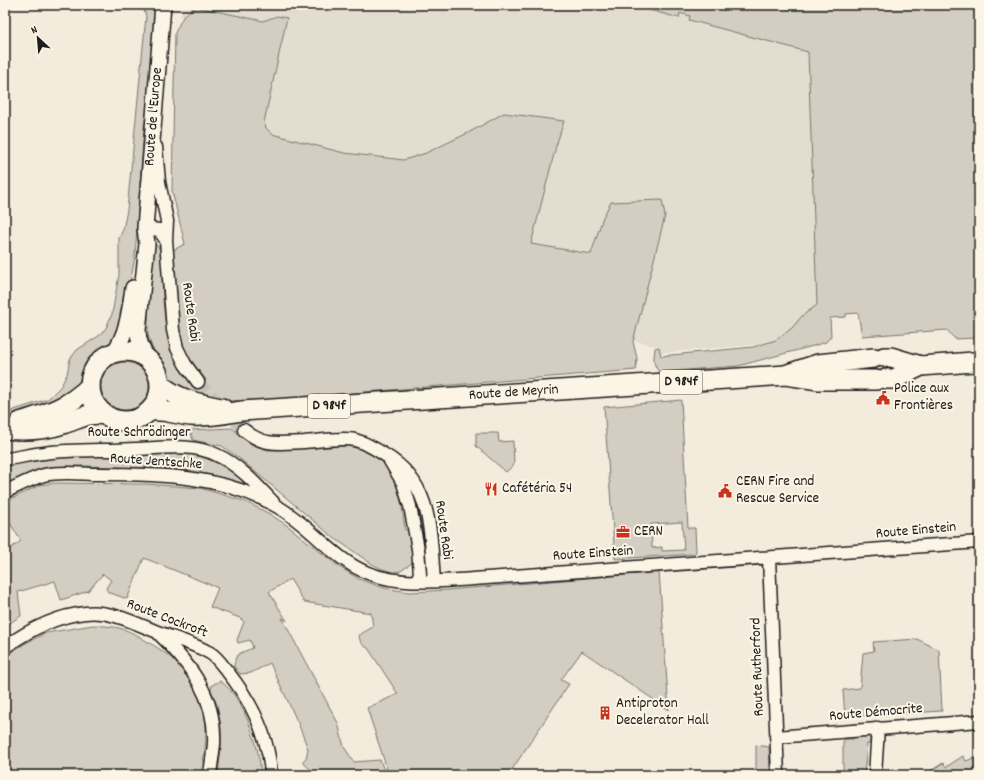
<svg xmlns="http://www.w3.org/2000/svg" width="984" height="780" font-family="Dekko,sans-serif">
<rect width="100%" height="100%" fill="#f3ecdd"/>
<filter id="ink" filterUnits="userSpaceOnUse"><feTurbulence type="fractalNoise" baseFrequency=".025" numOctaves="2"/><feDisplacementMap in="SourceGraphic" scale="8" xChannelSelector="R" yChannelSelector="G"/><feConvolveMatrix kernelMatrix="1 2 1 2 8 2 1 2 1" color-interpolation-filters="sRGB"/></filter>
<g filter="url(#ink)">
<path fill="#e3ddcf" d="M182 5H631L679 17 680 13 691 16 689 20 808 51 819 339 660 353 659 347 577 326 531 244 556 146 564 121 504 113 468 133 426 153 404 160 344 153 272 134 266 128 264 122 286 18 277 16 263 21 197 7 188 11 181 19Z"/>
<path fill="#d3cec1" stroke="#78756e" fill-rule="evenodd" d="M142 5H156L149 96 144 127 135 256 129 290 118 335 110 345 97 352 88 363 79 387 23 417 5 421V413L48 399 61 386 67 374 70 359 77 350 100 335 106 328 112 314 119 275V238L123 230 127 210 146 16Z
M631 5H979V289L977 290 976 338 955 339 947 330 862 336 858 313 846 314V317L830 318 831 336 826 342 813 346 738 366 659 372C652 363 654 359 655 348L659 347 661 356 753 347 776 340 792 328 802 316 817 305 808 52 689 20 690 16 680 13 679 18Z
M197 7 263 21 277 16 287 18 264 122 266 128 272 134 344 153 404 160 426 153 468 133 504 113 564 121 556 146 531 244 591 254 603 217 611 202 662 200 665 216 633 342 637 358 636 370 267 400 220 401 206 399 169 382 164 368 152 347 148 335V301L153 247 155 245 158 246 161 252C163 285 161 332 177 362 182 372 188 380 195 388L206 380C198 369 188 359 183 346 174 321 175 278 173 250L185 244 172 191 175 33C181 20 183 13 197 7Z
M101 386a24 24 0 1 1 48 0a24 24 0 1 1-48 0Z
M681 400 688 528H695L696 552 694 554 615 559 604 407ZM682 522 684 550 662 551V547L652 548 651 524Z
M232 428 252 445 268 450 348 446C396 456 400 488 405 530H410L415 555 413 562 401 571 393 572 382 569 372 564 334 538 239 458 222 446 193 440 190 430Z
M476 433H498L499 442 513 441 514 465 506 472 476 446Z
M155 453 194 454 210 460 230 469 245 484 228 479 182 469 83 466 47 467 5 484V462L106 454 120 457 126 455Z
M53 483 146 484 200 488 244 501 268 513 288 526 338 566 359 579 384 588 409 592 447 590 659 572 669 710 582 651 561 680 569 684 511 771V775H389L367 708 398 694 368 648C362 645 360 643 359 635L373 627 371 613 304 602 290 579 269 592 287 621 282 618 338 723 344 747 354 762 380 760 386 775H317L302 762 306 758 308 749 298 723 270 663 251 673 240 674 234 666C236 652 241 653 253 648L250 640 238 643 237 640 244 622 240 618 210 607 218 588 144 558 127 599 108 592 106 588 111 580 103 574 88 591 61 600 55 581 18 592 21 616 5 626V552L21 541 10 523 5 526V502L40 485Z
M93 625C103 626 113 626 123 629 132 632 140 637 148 642 178 659 199 681 205 717 208 737 204 756 201 775H5V656L24 644 46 633Z
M917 639 939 650 942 711 845 717 843 690 860 688 863 653 874 651 873 642Z
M220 681C244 696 260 748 261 775H218L221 747V727L217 705 211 690 212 685Z
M868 735 870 739V744H867L864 775H843V741L846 739H853L856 736Z
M756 745 769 747 770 775H756Z
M963 756 966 761 979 756V775H924L943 763 946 767Z"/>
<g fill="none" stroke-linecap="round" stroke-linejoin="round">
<path stroke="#c8c2b6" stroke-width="12" stroke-dasharray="12 6" stroke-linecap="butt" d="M198 382 244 430"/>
<g stroke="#1c1c1c" stroke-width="15">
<path id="minor" d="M156 147 159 182 167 221 166 240 173 330 177 348 185 364 198 382
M145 228 159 230 166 240
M244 430C264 447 280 443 304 442 319 441 341 437 355 440 366 443 376 449 385 455 433 483 430 532 434 581
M5 459C18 458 31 454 44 453 75 449 105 451 136 449 163 448 192 443 217 455 239 465 257 485 273 502
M390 461 403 483 410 506 418 549 420 574 416 581
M5 492C18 486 30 479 44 475 61 471 81 474 98 474 160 474 223 475 278 507 310 525 334 560 368 573 401 586 438 581 473 579L979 542
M769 558 778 775
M159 634C191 665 216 697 214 744 213 754 211 765 210 775
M5 647C29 630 55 616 85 613 109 610 133 622 155 631 173 638 193 643 210 653 217 657 222 665 227 671 251 701 269 736 271 775
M776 737 979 721
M875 775 878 728"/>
</g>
<g stroke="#1c1c1c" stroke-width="18">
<g id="tertiary">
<path d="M113 353C127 336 130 310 133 288"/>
<path id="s1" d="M147 358C142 349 138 341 138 330L147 244 145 228 163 5"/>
</g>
</g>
<g stroke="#1c1c1c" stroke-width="22">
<g id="primary">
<circle cx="125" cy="386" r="35"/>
<path d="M884 357H891L921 366"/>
<path d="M788 374 818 364 874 358"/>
<path d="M886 379H894L921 366 973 362 979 364"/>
<path d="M161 385C179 400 200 404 222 408"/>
<path id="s2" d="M150 411C165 409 177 415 191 416 208 417 224 414 241 411L786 375 819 380H876"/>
<path d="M20 422C49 413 69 407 90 386"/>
<path d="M5 429C24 431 45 430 63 424 79 419 88 412 105 415"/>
</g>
</g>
<use href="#minor" stroke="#fcf5e5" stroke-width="12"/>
<use href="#tertiary" stroke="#fcf5e5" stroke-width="15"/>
<use href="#primary" stroke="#fcf5e5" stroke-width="19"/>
</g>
</g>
<defs>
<g id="civic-bare" transform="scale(1.08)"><path d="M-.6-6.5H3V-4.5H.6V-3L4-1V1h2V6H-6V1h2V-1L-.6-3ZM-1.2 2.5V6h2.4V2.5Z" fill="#c8321e" stroke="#fcf5e5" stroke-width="2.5" paint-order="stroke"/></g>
<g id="restaurant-bare" transform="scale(1.08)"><path d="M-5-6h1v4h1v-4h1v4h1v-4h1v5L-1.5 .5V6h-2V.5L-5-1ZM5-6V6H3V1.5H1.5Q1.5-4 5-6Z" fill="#c8321e" stroke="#fcf5e5" stroke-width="2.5" paint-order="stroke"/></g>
<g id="office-bare" transform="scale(1.08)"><path d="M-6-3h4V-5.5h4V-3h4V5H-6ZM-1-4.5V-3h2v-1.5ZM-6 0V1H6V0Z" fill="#c8321e" stroke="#fcf5e5" stroke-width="2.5" paint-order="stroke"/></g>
<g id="building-bare" transform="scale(1.08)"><path d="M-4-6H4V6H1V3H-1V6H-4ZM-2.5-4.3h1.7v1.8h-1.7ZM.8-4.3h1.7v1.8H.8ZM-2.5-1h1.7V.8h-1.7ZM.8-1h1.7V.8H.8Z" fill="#c8321e" stroke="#fcf5e5" stroke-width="2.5" paint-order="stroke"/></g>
</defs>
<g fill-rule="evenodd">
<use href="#civic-bare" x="883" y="398"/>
<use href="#restaurant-bare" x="491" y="489"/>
<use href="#civic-bare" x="725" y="491"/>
<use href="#office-bare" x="623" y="532"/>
<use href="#building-bare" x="605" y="713"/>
</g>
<g text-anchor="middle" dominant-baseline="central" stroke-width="4" stroke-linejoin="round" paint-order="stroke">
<g fill="#fcf5e5" stroke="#5f5d58" stroke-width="1">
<rect x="660" y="370" width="42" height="24" rx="3"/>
<rect x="308" y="394" width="42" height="24" rx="3"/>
</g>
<g font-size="14" font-weight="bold" fill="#1c1c1c">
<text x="681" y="382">D 984f</text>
<text x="329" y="406">D 984f</text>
</g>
<g font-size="15" fill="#1c1c1c" stroke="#fcf5e5">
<text stroke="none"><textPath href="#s1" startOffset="244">Route de l'Europe</textPath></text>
<text transform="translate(190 312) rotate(82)">Route Rabi</text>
<text stroke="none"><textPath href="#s2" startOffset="365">Route de Meyrin</textPath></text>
<text x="139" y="433">Route Schrödinger</text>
<text transform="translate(156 462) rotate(4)">Route Jentschke</text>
<text transform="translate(443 530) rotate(82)">Route Rabi</text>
<text transform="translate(916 531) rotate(-5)">Route Einstein</text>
<text transform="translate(593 554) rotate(-4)">Route Einstein</text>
<text transform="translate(167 619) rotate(21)">Route Cockroft</text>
<text transform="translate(758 667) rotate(-92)">Route Rutherford</text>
<text transform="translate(876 713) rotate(-5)">Route Démocrite</text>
</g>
<g font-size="15" fill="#1c1c1c" stroke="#fcf5e5" text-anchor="start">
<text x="894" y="389">Police aux<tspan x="894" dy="17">Frontières</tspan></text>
<text x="736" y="482">CERN Fire and<tspan x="736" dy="17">Rescue Service</tspan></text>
<text x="502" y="489">Cafétéria 54</text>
<text x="634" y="532">CERN</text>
<text x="616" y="704">Antiproton<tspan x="616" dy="17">Decelerator Hall</tspan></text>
</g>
</g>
<rect width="984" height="780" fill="none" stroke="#fcf5e5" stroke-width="20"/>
<rect x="10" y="10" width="964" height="760" fill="none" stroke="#1c1c1c" stroke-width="1.5" filter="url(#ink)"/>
<g transform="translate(38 38) rotate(334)" stroke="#fcf5e5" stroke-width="3" paint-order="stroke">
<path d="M0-3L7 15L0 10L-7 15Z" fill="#1c1c1c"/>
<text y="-6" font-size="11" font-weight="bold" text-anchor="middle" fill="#1c1c1c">N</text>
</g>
</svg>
